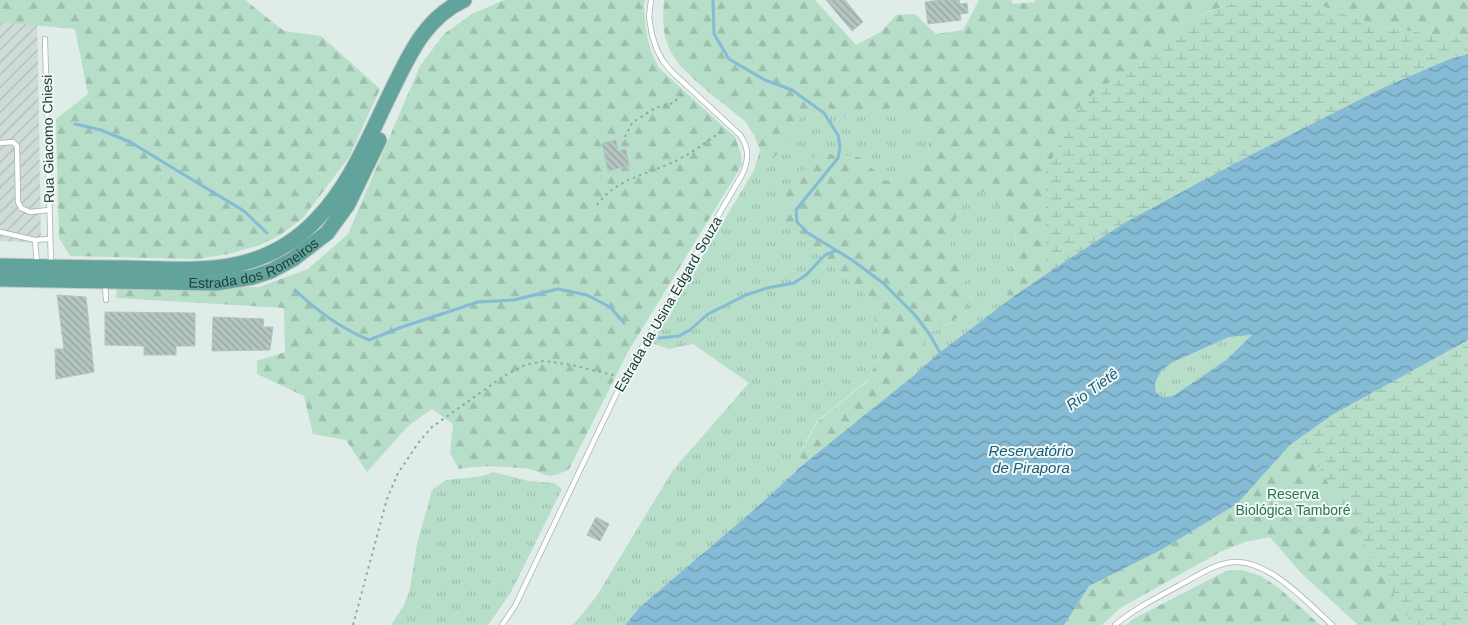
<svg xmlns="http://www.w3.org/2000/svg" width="1468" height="625" font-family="Arial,sans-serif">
<defs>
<pattern id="industrial-furrows" width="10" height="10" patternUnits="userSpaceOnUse" patternTransform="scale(1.25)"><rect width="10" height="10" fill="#cedbd7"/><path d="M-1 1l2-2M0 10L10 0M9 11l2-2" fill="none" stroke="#b1bdb9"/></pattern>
<pattern id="grass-tufts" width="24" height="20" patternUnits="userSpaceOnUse" patternTransform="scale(1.25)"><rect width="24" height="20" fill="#b7dec8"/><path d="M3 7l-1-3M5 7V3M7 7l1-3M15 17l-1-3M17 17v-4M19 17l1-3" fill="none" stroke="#9dbfad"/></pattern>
<pattern id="forest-firs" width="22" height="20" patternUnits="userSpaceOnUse" patternTransform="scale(1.25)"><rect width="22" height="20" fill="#b7dec8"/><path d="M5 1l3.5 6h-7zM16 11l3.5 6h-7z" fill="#9dbfad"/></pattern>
<pattern id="wetland-marsh" width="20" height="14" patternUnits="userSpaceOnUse" patternTransform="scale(1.25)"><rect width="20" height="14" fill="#b7dec8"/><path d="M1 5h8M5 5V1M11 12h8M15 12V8" fill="none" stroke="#9dbfad"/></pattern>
<pattern id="water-waves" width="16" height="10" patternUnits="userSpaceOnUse" patternTransform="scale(1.25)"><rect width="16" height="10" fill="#85bbd4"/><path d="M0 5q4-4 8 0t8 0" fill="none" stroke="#6c99ad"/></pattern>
<pattern id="building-back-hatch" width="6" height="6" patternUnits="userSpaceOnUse" patternTransform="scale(1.25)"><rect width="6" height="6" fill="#b5c6c2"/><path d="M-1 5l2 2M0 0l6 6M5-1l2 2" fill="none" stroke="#93a29f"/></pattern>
</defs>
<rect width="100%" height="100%" fill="#e0ece8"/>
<path fill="url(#industrial-furrows)" d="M0 7 37 10 41 243 0 241Z"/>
<path fill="url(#grass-tufts)" d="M825 106 845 116 901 107 930 133 927 163 886 181 860 157 783 223 868 297 882 344 869 379 817 421 799 454 805 463 756 508 640 607 625 625H573L596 597 673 470 749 383 693 344 669 349 651 343 754 170 760 150 772 160 790 140 791 126 811 109Z
M971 187 988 194 1016 229 1014 266 1001 282 1006 294 1014 296 939 353 913 377 920 355 923 332 938 330 966 313 971 295 965 276 953 260 948 235Z
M1253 335 1226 360 1173 396 1163 397 1156 393 1155 383 1161 370 1171 363 1229 337Z
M493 472 529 481 554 483 562 489 511 592 488 625H391L404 605 410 589 417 544 432 490 446 480 483 476Z"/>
<path fill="url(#forest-firs)" d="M0 0H245L284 31 321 36 380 89 349 157 303 218 280 235 260 245 228 254 198 259 70 256 59 238 56 119 88 94 75 29 0 22Z
M504 0H645L644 4C645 28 647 47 659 68L735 137 741 154 742 165 628 352 569 469C541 484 546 469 521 468 500 466 480 465 459 469L450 453 453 424 432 409 408 426 367 472 346 440 313 434 304 396 257 374V361L285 352 284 308 116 298 117 288 259 287 308 269 348 234 420 66 444 34 472 14Z
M664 0H815L856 45 882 31 896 15 915 14 936 34 963 30 979 0H1011L1013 4 1034 2 1035 0H1241L1202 14 1046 170V274L1014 296 1006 294 1001 282 1014 266 1016 229 988 194 971 187 948 235 953 260 965 276 971 295 966 313 938 330 923 332 920 355 913 377 805 463 799 455 818 421 869 380 882 344 868 297 783 223 781 198 818 153 860 157 886 181 927 163 930 133 901 107 844 116 825 106 811 110 791 126 790 140 772 160 760 150 754 135 746 122C725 104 681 74 670 50 662 34 663 17 664 0Z
M1304 0H1468V36L1447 37 1379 26Z
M1290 445 1319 467 1410 622 1413 625H1358L1300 572 1270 537 1245 542 1222 551 1120 608 1102 625H1064L1089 586 1161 550 1237 504Z
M1242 570 1261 576 1279 588 1320 625H1126L1133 619 1226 571Z"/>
<path fill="url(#wetland-marsh)" d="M1241 0H1304L1379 26 1447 37 1468 36V54L1447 60 1385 87 1046 274V170L1081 103 1203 14Z
M1468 340V625H1413L1410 622 1319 467 1290 445 1332 415Z"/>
<path fill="url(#water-waves)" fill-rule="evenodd" d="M1468 54V340L1332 415 1290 445 1237 504 1161 550 1089 586 1064 625H625L640 607 756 508 805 463 912 377 939 353 1014 296 1046 274 1126 222 1247 157 1385 87 1447 60ZM1252 335 1226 360 1173 396 1163 397 1156 393 1155 383 1161 371 1171 363 1229 337Z"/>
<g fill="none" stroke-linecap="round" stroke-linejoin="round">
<path stroke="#85bbd4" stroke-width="3" d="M713 0 714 34 729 59 765 80 792 90 824 113 838 135 840 147 838 158 796 210 797 222 808 233 852 260 883 283 915 315 930 335 942 356
M75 124 101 130 130 142 244 211 267 233
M295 290C317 311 340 328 369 340L402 327 478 302 514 300 558 289 587 295 610 307 624 323
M659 338 679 336 690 330 708 314 746 295 767 288 794 283 806 275 825 255 835 251"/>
</g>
<path fill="url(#building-back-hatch)" stroke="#b2c5c0" d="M826 0H845L863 22 852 31Z
M940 0H959L960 4 967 3 968 13 960 14 961 20 928 24 925 2Z
M616 140 618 151 626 149 629 166 608 171 602 143Z
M57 295 86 297 94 372 56 379 55 349H64Z
M105 312 195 313V346H176V355H144V346L105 345Z
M213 317 264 319 263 327H273L270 350 212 351Z
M596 517 609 524 600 541 587 535Z"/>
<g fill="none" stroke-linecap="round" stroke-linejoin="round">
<g stroke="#a3b4b0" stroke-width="6">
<path id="service" d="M45 39 51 265
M0 143 13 142 17 146 18 202 21 208 30 212 49 210
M0 232 35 240 50 239
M35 240 37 263
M105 283 106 300
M502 625 515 606 624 378 743 173C749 158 749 148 740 135L671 71 663 61 657 50 652 35 649 17 651 0
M1115 625C1134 609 1158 597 1180 585 1197 576 1215 563 1235 562 1269 560 1309 604 1332 625"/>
</g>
<g stroke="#c1c9c8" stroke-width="17">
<g id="primary">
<path d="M0 266C42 267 83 268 125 268 197 270 262 277 316 220 350 185 368 139 389 96 408 58 423 19 464 0"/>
<path id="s1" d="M0 279 216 283 253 277 271 271 293 259 327 233 348 204 379 140"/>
</g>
</g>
<path stroke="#7fb1a9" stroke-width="2" stroke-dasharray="2.5 4" stroke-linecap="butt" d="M625 137 632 123 655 108 673 103 683 93
M597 205C615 180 644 175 671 163 690 155 707 141 724 130
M353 625 387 499 398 473 419 442 432 427 504 376 525 365 544 361 572 365 617 376"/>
<use href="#service" stroke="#fff" stroke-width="4.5"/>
<use href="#primary" stroke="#62a39c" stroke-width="15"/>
</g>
<g text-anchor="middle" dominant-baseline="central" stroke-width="4" stroke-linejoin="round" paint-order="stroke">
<g font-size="14" fill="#203d39" stroke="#f0f8f5">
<text transform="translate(48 139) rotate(-91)">Rua Giacomo Chiesi</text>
<text stroke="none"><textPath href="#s1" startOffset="258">Estrada dos Romeiros</textPath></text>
<text transform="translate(668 304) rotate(-60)">Estrada da Usina Edgard Souza</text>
</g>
<g font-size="14" fill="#287552" stroke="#f0f8f5">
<text x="1293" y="494">Reserva<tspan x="1293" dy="16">Biológica Tamboré</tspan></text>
</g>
<g font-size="15" font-style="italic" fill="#185b7b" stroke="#f0f8f5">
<text transform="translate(1092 389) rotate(-36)">Rio Tietê</text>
<text x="1031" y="450">Reservatório<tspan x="1031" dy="17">de Pirapora</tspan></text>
</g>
</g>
</svg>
